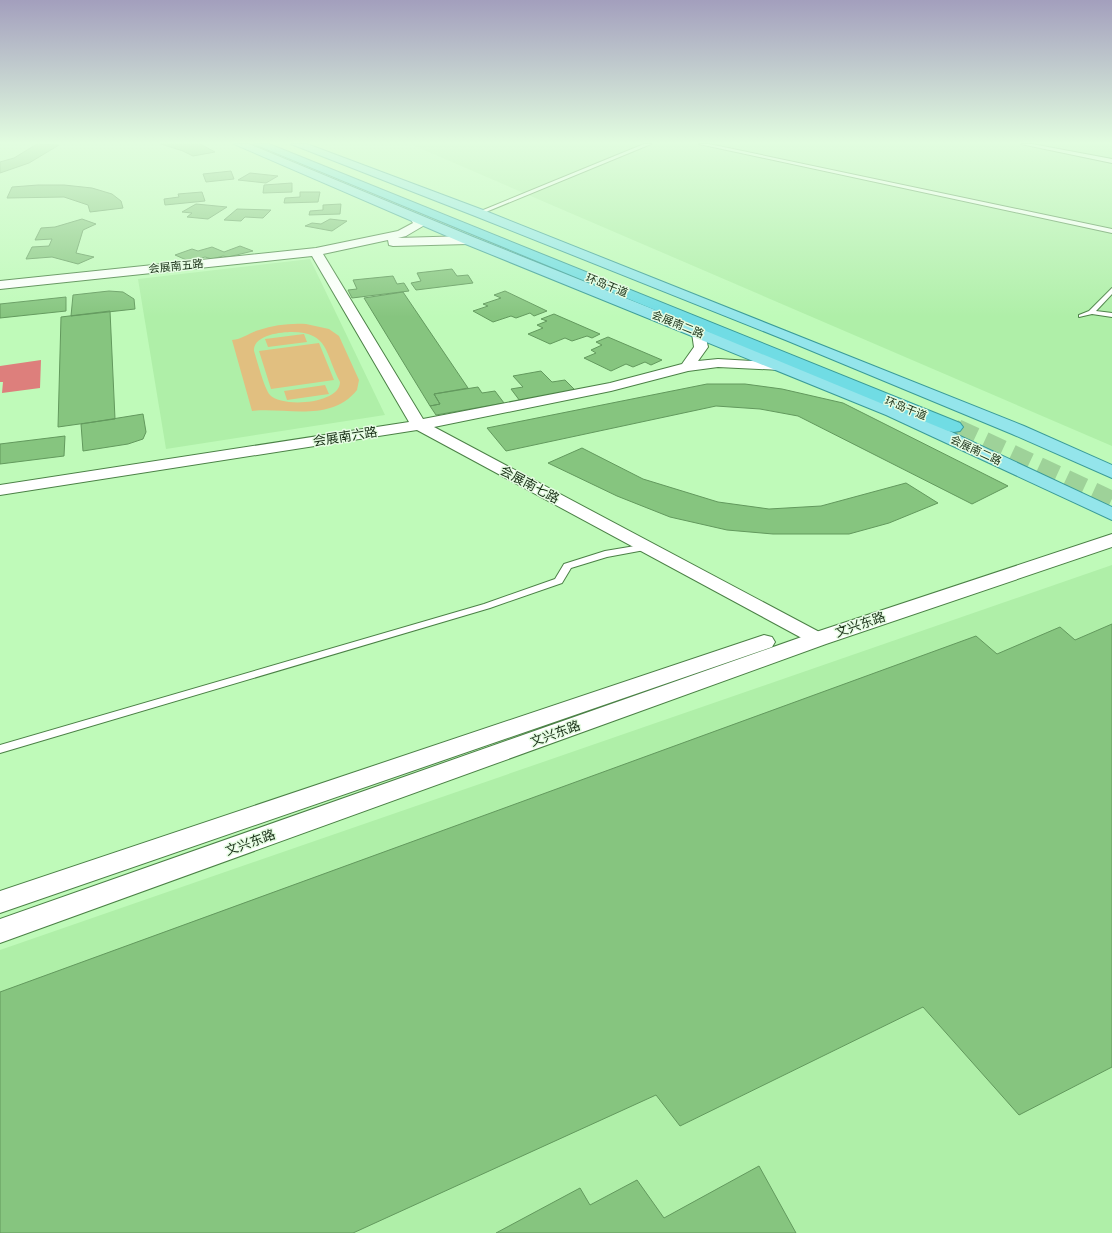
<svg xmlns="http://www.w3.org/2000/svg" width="1112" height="1233" font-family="Inter,'Noto Sans SC',sans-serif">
<rect width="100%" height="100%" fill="#bffab9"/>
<path fill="#afefa8" d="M410 144H1112V446Z
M310 259 385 415 166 449 138 279Z
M1112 565V1233H0V950Z"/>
<path fill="#e1bf80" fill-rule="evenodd" d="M306 324 329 329 339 336 359 380 357 390C331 423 285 407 252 411L232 340C243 339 249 333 259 330 274 325 290 323 306 324ZM292 332C329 332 325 354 340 382 340 404 282 408 270 395 264 388 257 360 254 351 253 335 281 332 292 332Z
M304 334 307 342 268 347 265 339Z
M319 343 334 380 271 389 259 351Z
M325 385 329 394 287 400 284 391Z"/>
<path fill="#dd7f7c" d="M41 360 40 388 2 393 3 382H0V366Z"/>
<path fill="#86c57f" stroke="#62995d" d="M37 144 59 145 29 163 0 173V162L14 158Z
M161 144H200L215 152 193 156 183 151Z
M231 171 234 179 206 182 203 174Z
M250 173 278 176 266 183 238 180Z
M292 183V192L263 193 264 185Z
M38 185H64L92 188 112 194 121 201 123 208 90 212 88 205 64 197 7 198 12 187Z
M202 192 205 201 165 205 164 199 179 197 178 194Z
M300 192H320L318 202 284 203 285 198 300 197Z
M196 204 227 207 208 219 187 217 192 213 182 212Z
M341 204 340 214 309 215 310 211 323 210V205Z
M237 209 271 210 263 218 245 217 241 221 224 220Z
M82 219 96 224 83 230 76 253 94 257 78 264 52 257 26 259 32 247 49 246 52 239 35 240 41 228 55 227Z
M330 219 347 221 332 231 305 226 312 223 321 224Z
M240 246 253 251 228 257 223 256 212 259 205 257 191 262 175 255 192 249 198 251 212 247 224 252Z
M452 269 457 276 468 275 473 283 416 290 411 283 421 281 417 273Z
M393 276 397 284 404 283 409 291 352 298 348 290 357 289 353 280Z
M109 291 123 292 134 299 135 309 71 316 73 295Z
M505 291 547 311 534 316 530 313 516 318 511 316 493 322 473 311 488 306 483 304 501 298 494 295Z
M403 292 468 388 434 394 440 404 430 406 364 298Z
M66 297V311L0 318V304Z
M110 311 115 419 58 427 61 317Z
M554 314 600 334 592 338 587 336 572 341 565 338 550 344 528 334 543 328 537 325 547 321 541 319Z
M608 337 662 360 651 365 645 362 633 367 626 364 611 371 584 358 596 353 591 350 602 345 596 342Z
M541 371 552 382 565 380 575 390 520 401 511 389 523 387 513 376Z
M707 384H745L782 389 843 403 1008 486 972 504 798 416 760 409 716 406 506 451 487 428Z
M478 387 482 393 495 391 504 403 436 415 430 406 440 404 434 394Z
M143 414 146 432 143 439 128 444 83 451 81 424Z
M65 436 64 456 0 464V444Z
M582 448 643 479 718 502 769 509 821 506 906 483 938 503 889 523 849 534H773L727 530 670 517 617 496 548 463Z
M1112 624V1067L1019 1115 923 1007 680 1126 656 1095 353 1233H0V992L976 636 997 654 1060 627 1075 640Z
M759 1166 796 1233H496L580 1188 590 1205 637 1180 664 1218Z"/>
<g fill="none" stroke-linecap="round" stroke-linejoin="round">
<path stroke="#9ed299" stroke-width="16" stroke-dasharray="16 8" stroke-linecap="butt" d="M954 427 959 430"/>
<path stroke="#9ed299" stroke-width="20" stroke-dasharray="20 10" stroke-linecap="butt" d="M957 429 1112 501"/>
<g stroke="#4b8146" stroke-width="2">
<path id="service" d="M644 144H651L481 214 476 213Z
M699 144H709L1112 229V233Z
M1021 144H1032L1112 159V163Z
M1112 288V294L1096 311 1112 313V317L1092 314 1079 317V315L1089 311Z
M647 544 652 547 650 549 607 557 571 568 562 583 490 608 0 753V745L484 604 555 579 564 564 605 551Z"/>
</g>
<g stroke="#4b8146" stroke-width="2">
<path id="minor" d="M416 215 420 216 425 224 423 226 406 236 398 238 468 236 474 240 468 244 393 246 389 245 388 240 323 254 423 419 610 383 682 364 694 347 692 333 694 330H704L708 347 698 361 718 359 786 363 788 366 786 369 781 370 718 367 688 371 611 391 434 427 825 635 828 639 825 643 818 645 811 643 417 430 0 495V485L409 422 312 256 0 289V281L316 248 398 231 413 223 410 218Z"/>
</g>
<g stroke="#4b8146" stroke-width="2">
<path id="secondary" d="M1112 534V547L826 644 0 943V919L810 634Z
M764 635 772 637 775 642 772 647 0 913V891Z"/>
</g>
<g stroke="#3a9b98" stroke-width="2">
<path id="primary" d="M234 144H249L473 237 898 407 1112 507V520L886 415 463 243Z
M291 144H307L483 210 1024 426 1112 465V478L1012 434 788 341 475 216Z"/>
</g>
<g stroke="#3a9b98" stroke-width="2">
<path id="trunk" d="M254 144H269L960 423 963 427 960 431 954 432 948 431Z"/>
</g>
<use href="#service" fill="#fff" fill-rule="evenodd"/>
<use href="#minor" fill="#fff" fill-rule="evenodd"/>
<use href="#secondary" fill="#fff" fill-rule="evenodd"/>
<use href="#primary" fill="#94e5eb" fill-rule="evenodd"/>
<use href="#trunk" fill="#70dce4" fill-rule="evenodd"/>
</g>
<linearGradient id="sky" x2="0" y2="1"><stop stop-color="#a39fbd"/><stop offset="0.45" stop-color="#e2fde0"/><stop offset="1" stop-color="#e2fde0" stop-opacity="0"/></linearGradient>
<rect width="1112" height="317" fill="url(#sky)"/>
<g text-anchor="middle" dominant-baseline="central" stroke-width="3" stroke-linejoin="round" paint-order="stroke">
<g font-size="11" fill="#193017" stroke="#e5fce2">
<text transform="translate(176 266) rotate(-6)">会展南五路</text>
<text transform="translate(607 285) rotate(22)">环岛干道</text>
<text transform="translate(678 324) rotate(22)">会展南二路</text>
<text transform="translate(906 408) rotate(22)">环岛干道</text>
<text transform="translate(976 450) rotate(25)">会展南二路</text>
</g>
<g font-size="13" fill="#193017" stroke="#e5fce2">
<text transform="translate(345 436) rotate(-9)">会展南六路</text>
<text transform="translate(530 484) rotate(28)">会展南七路</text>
<text transform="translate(860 624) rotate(-19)">文兴东路</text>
<text transform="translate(555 733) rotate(-20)">文兴东路</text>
<text transform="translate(250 842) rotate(-20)">文兴东路</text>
</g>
</g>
</svg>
